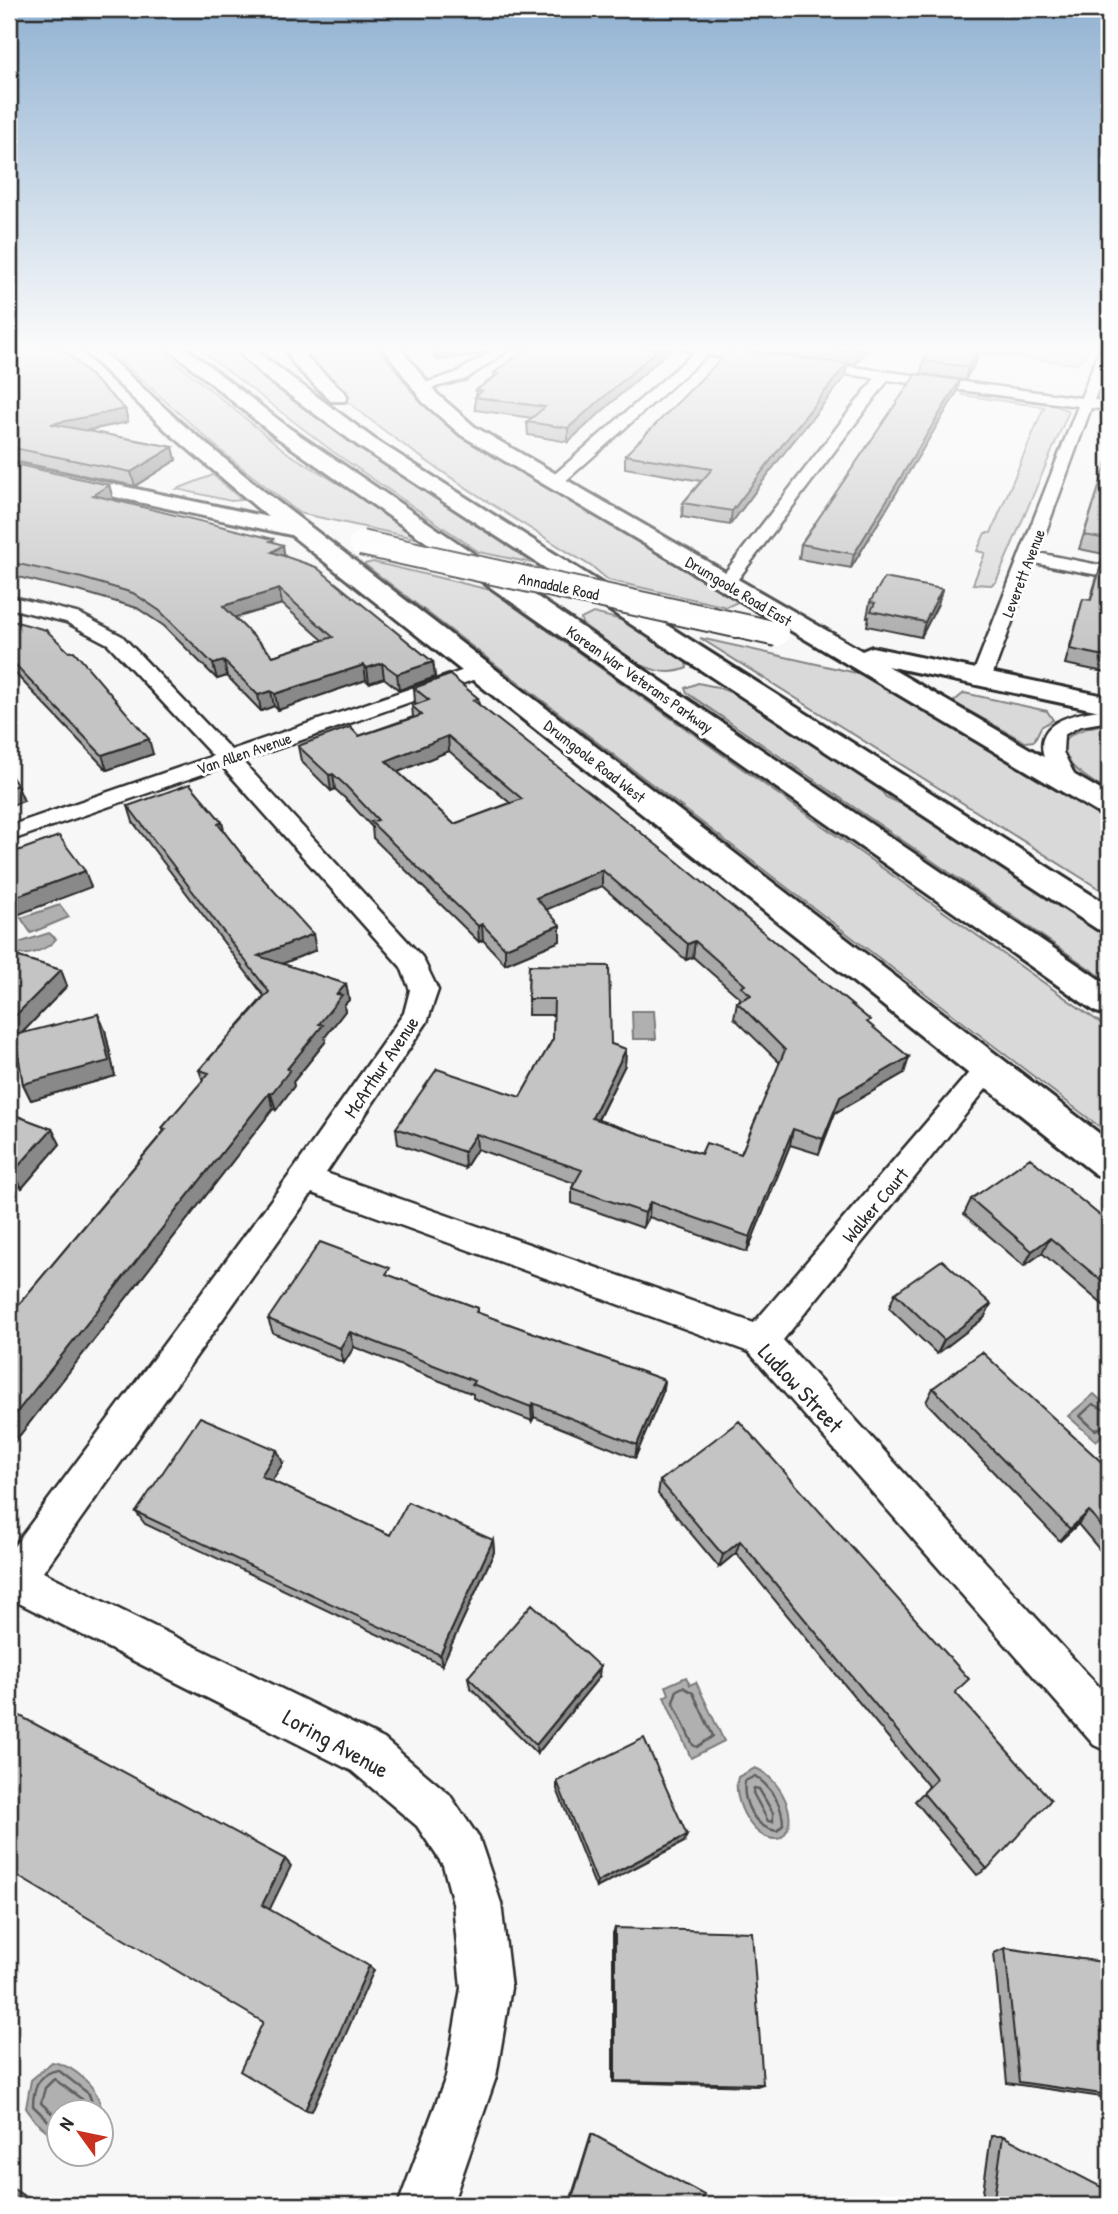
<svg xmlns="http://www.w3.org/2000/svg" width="1118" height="2214" font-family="'Patrick Hand',sans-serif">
<rect width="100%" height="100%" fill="#f7f7f7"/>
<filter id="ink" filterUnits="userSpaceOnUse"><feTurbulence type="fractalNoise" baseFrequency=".0143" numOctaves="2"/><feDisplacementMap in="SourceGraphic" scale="14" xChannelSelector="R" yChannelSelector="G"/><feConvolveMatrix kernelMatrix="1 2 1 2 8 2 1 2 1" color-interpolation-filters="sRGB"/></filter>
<g filter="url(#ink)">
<path fill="#d9d9d9" stroke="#828282" stroke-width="2" d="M106 348H159L289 454 386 512 424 540 299 513 221 451Z
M198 348H230L270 378 556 568 479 552 332 451Z
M303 348H378L414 394 452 428 740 601 727 607 608 580 594 568C538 533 318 403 303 348Z
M935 348H1089L1077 364Z
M963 392 1055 405 1069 411 996 582 991 585 973 584 985 553 977 551 985 533H991L1044 407 962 395Z
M213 475 242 500 231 501 177 489Z
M373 562 499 592 510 600 509 603 1109 1029V1134L364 564Z
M593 613 630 622 685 657 687 668C650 685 611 643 582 624L581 619Z
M700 638 861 674 1109 822V895Z
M698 683 717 687 745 698 870 777 886 797 932 818 1109 934V982L687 693 685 688Z
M964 693 1047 711 1053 720 1041 727 1034 741 1025 742 953 702Z
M1099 725 1109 726V792C1073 770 1029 741 1099 725Z"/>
<path fill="#b0b0b0" stroke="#7b7b7b" stroke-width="2" d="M60 905 69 917 31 933 21 918Z
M49 933 56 939C48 949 25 959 14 952L18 943Z
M632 1011H654L656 1039H633Z
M1094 1394 1109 1408V1429L1096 1441 1068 1416Z
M686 1677 690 1685 696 1682 724 1741 691 1758 664 1697 669 1694 666 1686Z
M755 1768C778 1776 803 1819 781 1838 754 1846 731 1799 738 1777Z
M52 2062C74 2065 102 2090 101 2112H60L59 2141 35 2121 26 2108 31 2080Z"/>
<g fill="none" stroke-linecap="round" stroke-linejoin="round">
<path stroke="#606060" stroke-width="2.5" d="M1109 1412 1093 1404 1080 1416 1095 1430 1109 1424
M683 1687 693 1693 713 1736 697 1747 693 1745 673 1702 677 1690Z
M755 1776C771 1787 783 1805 783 1825L777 1831C754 1828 742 1802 745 1781Z
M754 1788 759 1789 773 1813V1822L768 1821 753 1793Z
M60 2121 41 2103 45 2088 54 2079 83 2100 86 2112
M60 2132 33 2106C33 2089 39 2073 58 2070L89 2094 95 2112"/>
<g stroke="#2b2b2b" stroke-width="5">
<path id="street" d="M496 348H511L466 379 420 391 413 387 456 373Z
M681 348H713L1081 398 1100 348H1109V360L1094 400 1109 402V410L1091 408 1038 553 1109 567V577L1034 563 991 679 988 683H974L971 679 1078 406 888 380 732 587H720L717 583 720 579 875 378 707 355 561 485H549V479L694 353Z
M9 596 80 614 122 636 231 750 473 667 480 665 490 671 487 675 242 761 422 957 438 990 427 1022 326 1173 754 1323 979 1061 989 1057 999 1061 1003 1068 783 1340 1109 1698V1752L1094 1745 749 1352 312 1193 43 1572 384 1739 449 1794 479 1838 501 1903 511 1988 496 2077 452 2205H398L446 2077 461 1988 453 1903 443 1865 417 1826 352 1771 9 1598V1553L294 1169 404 1013 410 990 401 967 223 767 9 841V826L213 756 108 644 66 622 9 608Z
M1109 709V721L1080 726 1064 735 1063 752 1079 784 1068 791 1060 789C1020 730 1052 715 1109 709Z"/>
</g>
<g stroke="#2b2b2b" stroke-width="6">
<path id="secondary" d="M81 348H99L181 423 265 492 1109 1141V1179L1095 1174 291 535 9 474V462L268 517 167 431Z
M384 348H400L437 394 475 427 862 651 872 647 1109 697V713L887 666 1109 795V816L1098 813 461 435 423 402Z"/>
</g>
<g stroke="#2b2b2b" stroke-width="6">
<path id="highway" d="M168 348H186L289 428 1109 986V1015L1096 1012 275 436Z
M234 348H252L374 439 1109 906V932L1097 929 360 447 266 378Z
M285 348H302L308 359 345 393 347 397 345 401H331L295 366Z"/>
</g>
<use href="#street" fill="#fff" fill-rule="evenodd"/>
<use href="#secondary" fill="#fff" fill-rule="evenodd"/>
<use href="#highway" fill="#fff" fill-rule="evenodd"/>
<g stroke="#2b2b2b" stroke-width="28" stroke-linecap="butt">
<path id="secondary-bridge" d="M361 543 777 634"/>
</g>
<use href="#secondary-bridge" stroke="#fff" stroke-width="24"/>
</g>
<path fill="#a9a9a9" stroke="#2b2b2b" stroke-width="2" fill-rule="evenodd" d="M9 348 125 409 128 422 86 431 173 447 176 460 135 486 9 460Z
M427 348H492L481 354 437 360Z
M511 348H672L568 442 528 435 527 422 532 418 475 410V397L476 396V390L494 377V373L526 349 512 351Z
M741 348H868L855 365 741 349Z
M923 361H976L965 380 921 374Z
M847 364 845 377 787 449 730 525 682 517 683 503 701 481 625 468V455Z
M957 392 851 568 799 559 801 544Z
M1109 456V673L1065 664 1083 599 1090 600 1097 577 1102 563H1103H1101L1104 554 1079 549Z
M9 463 109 485 113 499 112 500 274 542 285 556 433 662 435 677 399 690 384 678 369 683 366 680 278 710 274 706 261 711 227 676 217 679 164 626 137 608 86 593 9 575ZM282 604 323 640 273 656 235 618Z
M942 589 938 604 921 637 867 626 869 617H867L870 602Z
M9 620 153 754 107 770 9 667Z
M414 688 478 698 479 705 909 1057 904 1073 835 1113 819 1154 790 1145 747 1252 649 1217 643 1228 572 1203V1188L574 1183 477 1149 465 1168 398 1144 396 1128 520 1097 553 1039 554 1015H528L529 965 611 1044 626 1049 625 1065 598 1120 701 1154H741L780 1063 734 1018 737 1002 739 1001 740 998 693 957 686 960 602 886 546 909 560 941 505 964 483 940 479 942 373 838 372 827 349 802 335 789 331 791 301 761 298 746 359 736 413 717 412 706 417 704 415 703ZM449 751 510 803 454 824 398 772Z
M128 806 225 833 316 950 282 964 346 984 349 1000 344 1005 345 1011 325 1037 326 1041 293 1082 294 1086 276 1110 273 1109 9 1449V1316L164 1131 162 1128 203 1081 199 1070 264 996 133 822Z
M9 954 61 970 67 986 21 1034 105 1030 115 1076 31 1100 23 1084 15 1037 9 1035Z
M9 1113 52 1129 60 1144 22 1188 9 1183Z
M971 1199 1109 1223V1310L1042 1253 1024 1266 964 1214Z
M391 1276 478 1308V1313L664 1380 662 1394 635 1458 534 1417 532 1421 473 1398V1394L354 1347 344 1363 273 1333 268 1319Z
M895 1293 984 1318 937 1354 889 1308Z
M933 1388 1109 1469V1561L1078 1524 1060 1541 926 1402Z
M283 1463 271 1481 390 1535 493 1540 494 1552 442 1665 145 1524 136 1512Z
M660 1481 956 1693 987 1869 977 1875 915 1801 929 1787 736 1553 719 1567 658 1494Z
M468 1677H599L537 1754 470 1687Z
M557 1781 684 1842 596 1888 557 1789Z
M615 1928 763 2084 757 2086 613 2082V1933Z
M1005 1948 1109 1963V2098L1007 2083 994 1953Z
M591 2134H592L702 2205H569Z
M991 2136H1003L1109 2205H981Z"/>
<path fill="#898989" stroke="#2b2b2b" stroke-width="2" d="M436 348H492L481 354 437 360Z
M512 348H537L512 351Z
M660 348H672L568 442V428Z
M861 348H868L855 365 857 352Z
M979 348 976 361 965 380 968 367Z
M847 364 845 377 787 449 730 525 732 511 789 436Z
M960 380 957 392 851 568 854 554Z
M125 409 128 422 55 437 51 424Z
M173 447 176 460 135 486 131 472Z
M109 485 113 499 97 509 93 495Z
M273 539 275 550 283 545 285 559 275 566 270 541Z
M279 589 282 604 226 620 223 606Z
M942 589 938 604 921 637 925 622Z
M224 661 227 676 217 679 213 664Z
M433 662 435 677 399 690 397 674Z
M382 663 384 678 369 683 367 668Z
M364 665 366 680 278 710 275 694Z
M271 691 274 706 261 711 258 695Z
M448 736 449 751 388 776 386 761Z
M149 739 153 754 107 770 102 755Z
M333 774 335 789 331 791 329 775Z
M17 785 24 801 9 806V788Z
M222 822 226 838 218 824Z
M602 870V886L536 914V898Z
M85 871 91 887 9 918V899Z
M482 924 483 940 479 942 478 926Z
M560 925V941L505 964V948Z
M313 934 316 950 262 972 258 956Z
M695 941 693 957 686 960 688 944Z
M61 970 67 986 17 1038 9 1022Z
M346 984 349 1000 344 1005 345 1011 325 1037 326 1041 293 1082 294 1086 276 1110 271 1094 337 994Z
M98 1014 105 1030 115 1076 31 1100 23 1084Z
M626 1049 625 1065 591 1133 592 1118Z
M909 1057 904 1073 835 1113 819 1154 823 1139 840 1097Z
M269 1093 273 1109 9 1449V1422Z
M52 1129 60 1144 22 1188 13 1172Z
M793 1129 790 1145 747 1252 750 1237Z
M476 1134 477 1149 465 1168 464 1152Z
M650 1202 649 1217 643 1228 645 1213Z
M1050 1238 1042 1253 1024 1266 1032 1251Z
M991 1304 984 1318 937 1354 944 1340Z
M350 1332 354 1347 344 1363 340 1348Z
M664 1380 662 1394 635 1458 637 1445Z
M533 1403 534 1417 532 1421 531 1407Z
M277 1450 283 1463 267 1489 261 1476Z
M1089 1511 1078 1524 1060 1541 1070 1529Z
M493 1540 494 1552 442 1665 440 1655Z
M740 1541 736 1553 719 1567 723 1555Z
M600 1667 599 1677 537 1754 536 1745Z
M687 1835 684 1842 596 1888 597 1882Z
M285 1859 291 1866 269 1911 262 1905Z
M369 1966 374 1970 312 2111 305 2110Z
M9 2186 38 2205H20L9 2198Z"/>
<path fill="#c4c4c4" stroke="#2b2b2b" stroke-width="2" fill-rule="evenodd" d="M9 348H62L125 409 51 424 173 447 131 472 9 447Z
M528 348H660L568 428 527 422 545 407 475 397 482 391 476 390 499 374 494 373Z
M821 348H861L857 352Z
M932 348H979L968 367 923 361Z
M731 349 847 364 789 436 732 511 683 503 712 469 625 455Z
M916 374 960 380 854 554 801 544Z
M1109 456V549L1106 548 1108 539 1084 535Z
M9 463 109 485 93 495 273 539 270 541 283 545 272 552 316 567 433 662 397 674 382 663 367 668 364 665 275 694 271 691 258 695 224 661 213 664 160 611 133 593 82 578 9 562ZM279 589 333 637 273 656 223 606Z
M1102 563 1109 564V657L1070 649 1083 599 1091 600Z
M884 578 942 589 925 622 871 611 875 603 870 602Z
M9 620 46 630 69 652 74 651 149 739 102 755 9 658Z
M450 675 478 698 473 700 673 858 870 1020 867 1022 909 1057 840 1097 823 1139 793 1129 750 1237 650 1202 645 1213 572 1188 582 1170 476 1134 464 1152 396 1128 437 1069 520 1097 553 1039 554 999H528L529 965 609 966 611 1044 626 1049 592 1118 701 1154 706 1143 741 1154 785 1050 737 1002 751 995 741 987 745 985 695 941 688 944 602 870 536 898 560 925 505 948 482 924 478 926 371 822 378 820 346 786 333 774 329 775 298 746 350 727 359 736 422 715 412 706 429 700 414 688ZM448 736 522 799 454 824 386 761Z
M9 772 17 785 9 788Z
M190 784 222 822 218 824 247 861 313 934 258 956 346 984 337 994 342 995 319 1024 323 1025 287 1069 290 1070 271 1094 269 1093 9 1422V1316L115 1190 166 1129 162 1128 209 1073 199 1070 269 992 128 806Z
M59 836 85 871 9 899V854Z
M9 954 61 970 9 1022Z
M98 1014 109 1061 23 1084 15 1035Z
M9 1113 52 1129 13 1172 9 1171Z
M1030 1158 1109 1223V1287L1050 1238 1032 1251 971 1199Z
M320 1242 390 1268 386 1274 478 1308 476 1312 664 1380 637 1445 533 1403 531 1407 472 1384 474 1381 350 1332 340 1348 268 1319Z
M942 1260 991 1304 944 1340 895 1293Z
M982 1352 1109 1469V1536L1089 1511 1070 1529 933 1388Z
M200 1417 277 1450 261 1476 390 1535 408 1502 493 1540 440 1655 136 1512Z
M739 1421 969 1679 955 1692 1051 1800 987 1869 923 1793 937 1779 740 1541 723 1555 660 1481Z
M532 1604 600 1667 536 1745 468 1677Z
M9 1710 285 1859 262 1905 369 1966 305 2110 240 2071 263 2022 9 1871Z
M644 1738 687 1835 597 1882 557 1781Z
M615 1928 752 1932 763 2084 615 2081Z
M1005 1948 1109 1963V2095L1019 2082Z
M592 2134 704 2195 702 2205H570Z
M1003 2136 1109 2191V2205H993Z
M9 2198 20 2205H9Z"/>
</g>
<linearGradient id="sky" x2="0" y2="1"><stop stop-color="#91b2d2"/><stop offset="0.53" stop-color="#fbfbfb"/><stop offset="1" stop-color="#fbfbfb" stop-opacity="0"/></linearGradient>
<rect width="1118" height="658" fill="url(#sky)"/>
<g text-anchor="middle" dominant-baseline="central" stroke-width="6" stroke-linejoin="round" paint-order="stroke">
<g font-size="16" fill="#2b2b2b" stroke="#fff">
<text transform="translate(1023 573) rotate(-69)">Leverett Avenue</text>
<text transform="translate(559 586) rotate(12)">Annadale Road</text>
<text transform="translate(739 591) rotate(31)">Drumgoole Road East</text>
<text transform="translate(640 679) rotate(35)">Korean War Veterans Parkway</text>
<text transform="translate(244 753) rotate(-19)">Van Allen Avenue</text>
<text transform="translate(595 761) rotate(38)">Drumgoole Road West</text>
</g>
<g font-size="19" fill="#2b2b2b" stroke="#fff">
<text transform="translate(381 1067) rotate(-56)">McArthur Avenue</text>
<text transform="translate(875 1205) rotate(-50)">Walker Court</text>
</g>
<g font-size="23" fill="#2b2b2b" stroke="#fff">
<text transform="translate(801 1388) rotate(47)">Ludlow Street</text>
<text transform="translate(336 1743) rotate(29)">Loring Avenue</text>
</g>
</g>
<rect width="1118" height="2214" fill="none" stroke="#fff" stroke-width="35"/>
<rect x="18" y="18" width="1083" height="2179" fill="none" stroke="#2b2b2b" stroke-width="2.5" filter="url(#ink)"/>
<g transform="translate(80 2133) rotate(303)"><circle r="33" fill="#ffffff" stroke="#aaaaaa" stroke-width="2"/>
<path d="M0-5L12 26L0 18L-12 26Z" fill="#c8321e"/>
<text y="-10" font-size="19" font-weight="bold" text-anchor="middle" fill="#2b2b2b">N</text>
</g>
</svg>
